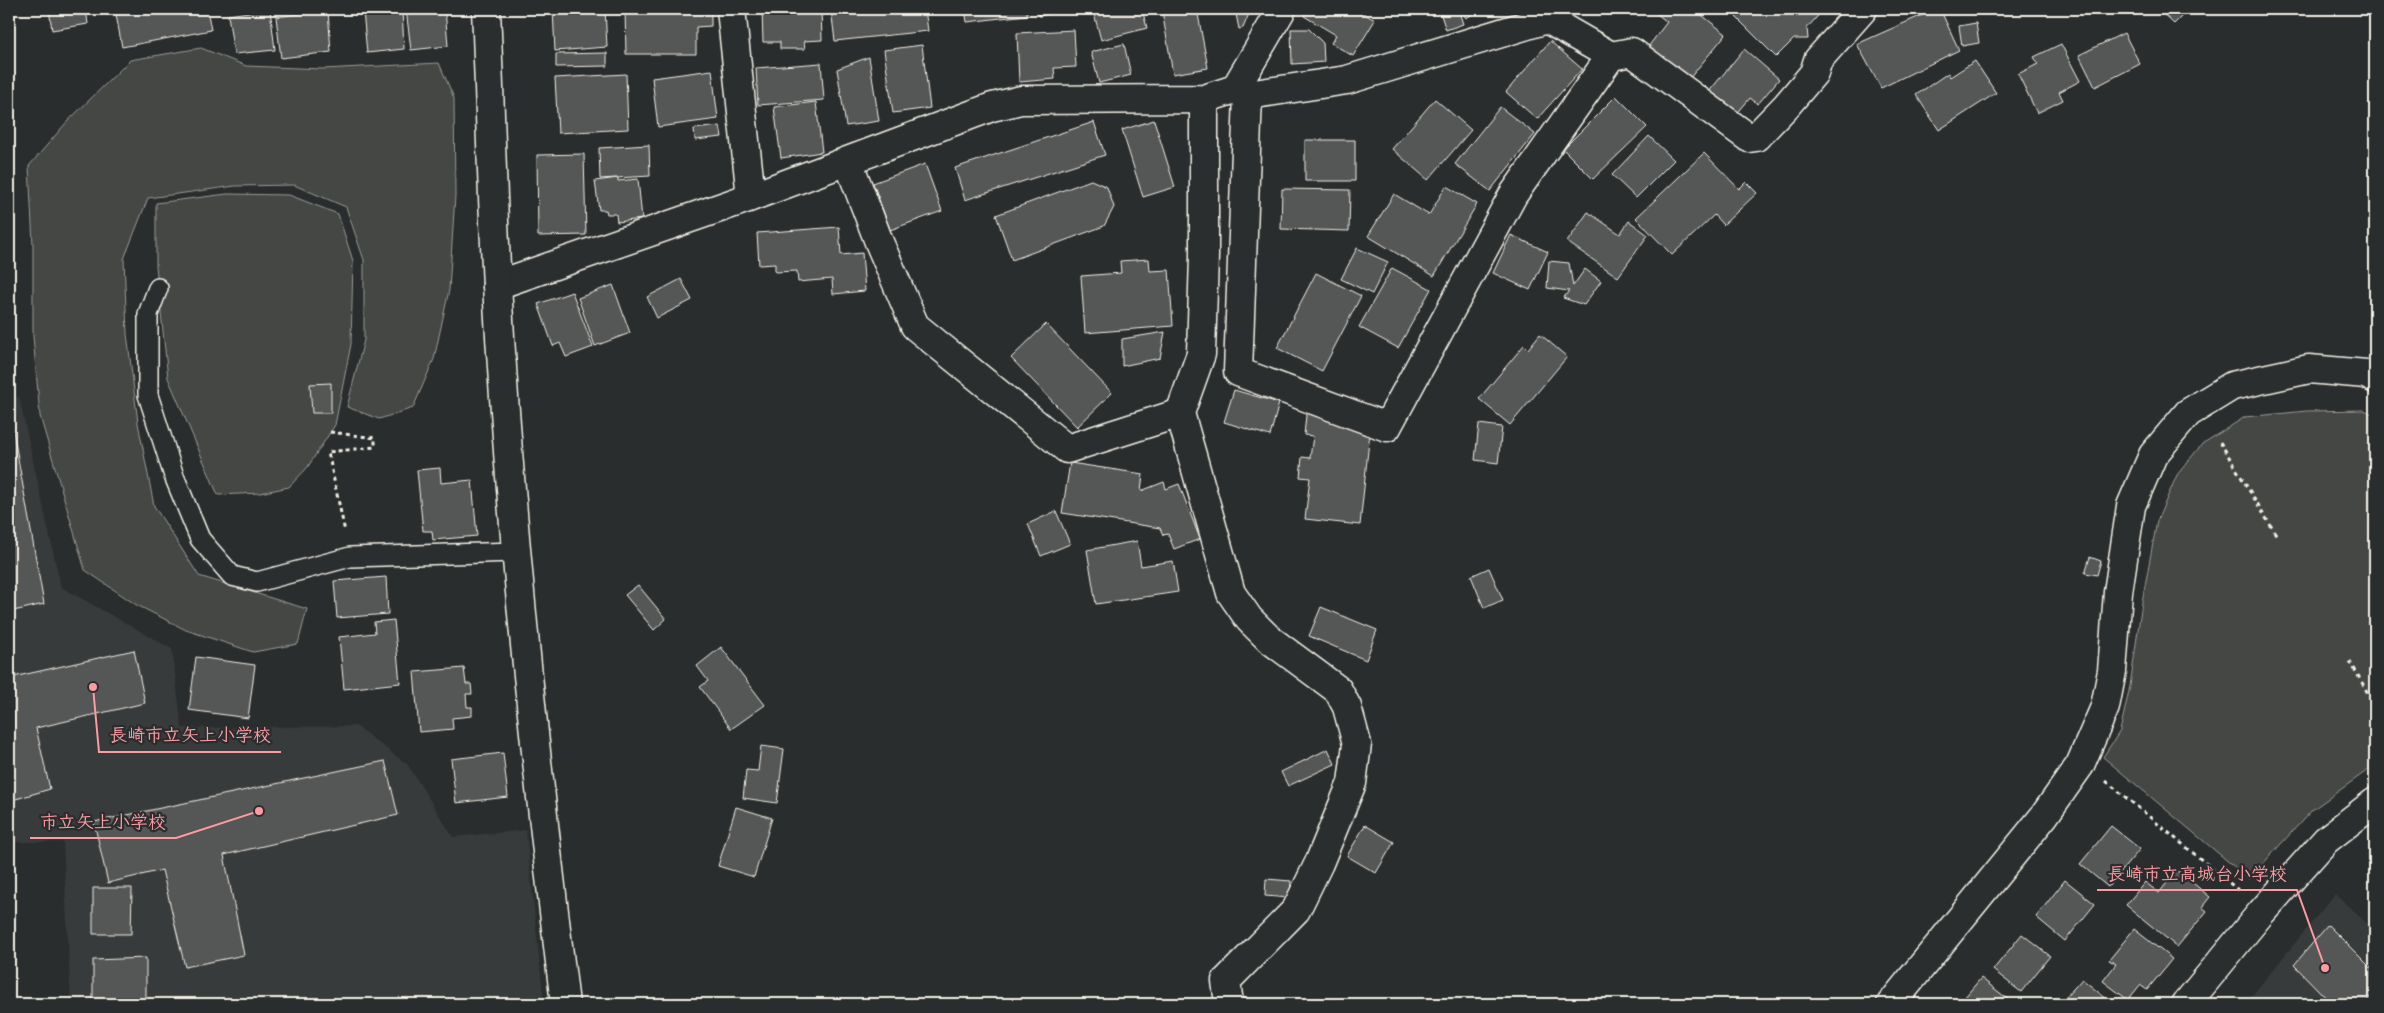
<svg xmlns="http://www.w3.org/2000/svg" width="2384" height="1013" font-family="'Patrick Hand','Klee One',sans-serif">
<rect width="100%" height="100%" fill="#2a2d2e"/>
<filter id="ink" filterUnits="userSpaceOnUse"><feTurbulence type="fractalNoise" baseFrequency=".02" numOctaves="2"/><feDisplacementMap in="SourceGraphic" scale="10" xChannelSelector="R" yChannelSelector="G"/><feConvolveMatrix kernelMatrix="1 2 1 2 8 2 1 2 1" color-interpolation-filters="sRGB"/></filter>
<g filter="url(#ink)">
<path fill="#373a3a" d="M19 397 61 587 172 649 182 728 356 726 408 765 453 837 526 830 544 1004H71L63 842H9V398Z
M2335 894 2375 931V1004H2245Z"/>
<path fill="#444645" stroke="#9c9c96" d="M201 48 246 66 323 69 439 63 454 98 455 195 449 290 434 359 413 408 379 419 347 407 364 340V260L346 207 294 185 235 186 148 198 124 259 127 334 138 423 154 506 199 576 307 609 298 644 253 652 186 630 135 604 85 570 40 416 33 336V245L29 166 66 123 130 60Z
M227 194 289 195 338 214 353 261 351 344 335 425 307 468 289 487 260 493 218 495 168 378 156 266V203Z
M2364 410 2375 415V765L2312 810 2249 879 2103 757 2120 731 2130 686 2142 602 2157 521 2177 475 2202 444 2245 417 2307 411Z"/>
<path fill="#555756" stroke="#f4f1e8" d="M49 9H86L88 24 52 30Z
M115 9H207L211 30 122 47Z
M270 9 275 50 234 54 228 15Z
M386 9H402L404 49 367 53 363 11Z
M406 9H445L448 46 411 50Z
M553 9H605L607 47 555 51Z
M687 9H711V26L696 27V54H626L625 10Z
M762 9H821L822 40 804 41 805 49H780V42H763Z
M831 9H925L928 31 835 41Z
M965 9H1027V15L967 22Z
M1038 9H1071V10L1039 16Z
M1086 9H1142L1147 28 1101 40 1093 10 1087 12Z
M1175 9H1197L1208 68 1173 74 1162 11Z
M1235 9H1251L1243 28 1239 29Z
M1308 9H1356L1375 20 1353 56 1331 43 1336 35 1304 16Z
M1449 9H1458L1463 24 1446 30 1440 12Z
M1460 9H1479L1480 10 1466 18Z
M1651 9H1694L1726 34 1689 79 1648 47 1667 22Z
M1745 9H1824L1807 28 1808 39H1794L1776 57 1736 17Z
M1936 9H1940L1959 50 1881 88 1857 44Z
M2158 9H2189L2174 24Z
M328 10 331 52 281 58 276 17Z
M1976 23 1979 43 1962 46 1959 26Z
M1291 29H1309L1323 43 1324 62 1292 64Z
M1074 30 1076 67 1054 68 1055 79 1019 82 1017 33Z
M2124 33 2140 64 2095 87 2079 55Z
M1550 41 1582 69 1537 119 1506 92Z
M1124 44 1131 75 1099 83 1091 52Z
M2061 44 2080 81 2059 92 2063 100 2037 113 2018 74 2038 64 2034 57Z
M922 45 930 108 893 113 884 50Z
M1744 49 1779 79 1758 104 1750 98 1735 116 1707 94Z
M607 53V66L556 67V54Z
M869 57 879 121 846 126 837 69Z
M1975 61 1996 93 1939 130 1916 95 1948 73 1950 77Z
M821 63 824 100 758 105 756 68Z
M712 70 718 119 658 127 652 78Z
M626 74 628 129 558 133 555 78Z
M1616 96 1647 127 1593 179 1563 149Z
M1435 99 1471 130 1428 180 1392 149Z
M816 102 822 152 781 158 774 107Z
M1500 107 1535 134 1490 191 1455 164Z
M1154 120 1175 187 1143 197 1122 130Z
M1094 122 1105 155 965 200 955 168Z
M720 126 722 137 695 140 694 129Z
M1649 136 1674 160 1636 198 1612 175Z
M1305 140H1355V181H1305Z
M649 145 650 176 600 179 599 148Z
M1704 153 1739 189 1746 182 1757 193 1723 225 1714 215 1672 255 1636 218Z
M584 154 586 235 538 236 537 155Z
M925 164 942 211 890 230 873 183Z
M618 178V181L638 179 642 219 617 222 616 214H607L606 210H599L595 181Z
M1091 180 1107 187 1114 207 1104 226 1012 260 996 215Z
M1446 186 1477 204 1434 276 1368 236 1394 194 1429 215Z
M1282 189 1350 190 1349 231 1281 229Z
M1588 212 1620 234 1629 221 1648 235 1618 277 1567 242Z
M839 227 841 255 862 253 865 291 833 294 832 279 798 282 797 271 775 272V264L759 265 757 233Z
M1511 235 1548 252 1530 290 1493 273Z
M1357 248 1388 262 1372 294 1341 279Z
M1149 259 1150 271 1169 270 1173 326 1085 333 1081 276 1121 273 1120 261Z
M1549 261 1569 263 1573 286 1585 269 1601 281 1584 305 1563 298 1569 291 1547 288Z
M1392 268 1431 289 1398 348 1359 327Z
M1316 273 1361 296 1322 371 1277 348Z
M681 279 692 300 657 318 647 297Z
M613 285 630 333 595 346 578 298Z
M572 292 593 347 566 357 560 343 553 346 538 304Z
M1046 324 1112 393 1077 427 1011 358Z
M1165 332 1160 358 1122 366V339Z
M1540 334 1567 357 1510 425 1479 399 1524 345 1528 349Z
M331 383V413H312L310 384Z
M1234 390 1279 403 1270 436 1224 422Z
M1307 406 1372 413 1360 525 1305 519 1310 478 1300 477 1302 457 1310 458 1313 436 1304 435Z
M9 408 44 604 9 612Z
M1479 424 1502 427 1498 463 1475 460Z
M1070 463 1143 474 1141 491 1164 482 1166 489 1179 484 1200 539 1174 549 1168 534 1163 535 1160 528 1062 513Z
M440 468 441 483 472 480 477 536 433 540 432 531H423L417 470Z
M1056 511 1070 544 1041 556 1028 524Z
M1137 541 1141 566 1173 561 1178 592 1096 604 1087 550Z
M2090 557 2101 561 2097 575 2085 573Z
M1489 568 1503 600 1484 608 1471 576Z
M386 577 388 614 337 618 334 581Z
M638 585 666 619 654 630 625 595Z
M1321 607 1377 630 1366 660 1309 636Z
M394 620 400 683 344 689 339 637 375 633 374 622Z
M721 647 765 705 731 729 700 687 708 681 697 666Z
M134 650 145 703 36 728 50 789 9 801V678Z
M196 657 255 665 248 718 189 710Z
M464 668 466 684H471L472 694H466L467 707H472V716L452 718 453 729 419 732 414 672Z
M761 746 784 749 777 803 743 798 746 770 758 771Z
M1328 749 1335 764 1288 786 1281 772Z
M503 753 508 797 456 803 451 759Z
M385 761 398 815 224 855 244 955 185 967 162 870 108 883 94 822Z
M736 807 772 818 754 877 718 866Z
M1365 825 1394 842 1376 873 1347 856Z
M2111 826 2140 849 2108 887 2080 864Z
M2177 870 2210 897 2202 907 2207 911 2177 947 2126 905 2145 882 2159 893Z
M1266 879 1291 881 1290 898 1265 896Z
M2065 880 2095 904 2065 941 2036 917Z
M93 888H132L131 934H93Z
M2328 925 2375 972V993L2365 1004H2332L2294 965Z
M2134 929 2172 959 2147 990 2140 985 2128 1000 2103 981 2116 964 2109 960Z
M2022 934 2050 956 2021 992 1993 970Z
M146 958V1004H93V960Z
M1981 978 2014 1004H1959Z
M2082 979 2113 1004H2072L2065 998Z"/>
<g fill="none" stroke-linecap="round" stroke-linejoin="round">
<g stroke="#f4f1e8" stroke-width="22">
<path id="lane" d="M158 288 148 314V395L174 476 200 539 232 576 257 582 350 557 518 552"/>
</g>
<g stroke="#f4f1e8" stroke-width="31">
<path id="street" d="M731 9 751 197
M1547 19 1611 56 1632 52 1749 138 1756 137 1786 106 1814 73 1818 60 1863 9
M1235 89 1282 9
M1248 95 1238 372 1387 427 1513 195 1611 56
M848 161 879 242 915 326 1067 449 1180 413 1201 354 1204 256V99
M497 285 751 197 992 107 1021 100 1204 99 1235 89 1248 95 1347 80 1547 19 1556 9
M1180 413 1231 593 1249 619 1269 639 1338 690 1347 707 1357 744 1352 783 1319 863 1296 910 1226 981 1229 1004
M1891 1004 2044 816 2080 765 2105 707 2112 671 2118 592 2131 506 2153 455 2188 413 2232 386 2309 369 2366 374 2375 379"/>
</g>
<g stroke="#f4f1e8" stroke-width="31">
<path id="secondary" d="M486 9C490 101 492 193 497 285 510 525 536 765 565 1004
M2186 1004 2260 914 2326 840 2375 802"/>
</g>
<path stroke="#f4f1e8" stroke-width="3" stroke-dasharray="4 4" stroke-linecap="butt" d="M330 432 375 438V447L328 452 345 532
M2220 442 2277 536
M2350 661 2375 706
M2106 781 2238 890"/>
<use href="#lane" stroke="#2a2d2e" stroke-width="19"/>
<use href="#street" stroke="#2a2d2e" stroke-width="28"/>
<use href="#secondary" stroke="#2a2d2e" stroke-width="28"/>
</g>
</g>
<path fill="none" stroke="#ff9aa2" stroke-width="2" d="M93 687L99 752H281M259 811L176 838H30M2325 968L2297 890H2097"/>
<g fill="#ff9aa2" stroke="#2a2d2e" stroke-width="2">
<circle cx="93" cy="687" r="5"/>
<circle cx="259" cy="811" r="5"/>
<circle cx="2325" cy="968" r="5"/>
</g>
<g font-size="18" text-anchor="middle" font-weight="bold" fill="#ff9aa2" stroke="#2a2d2e" stroke-width="4.5" stroke-linejoin="round" paint-order="stroke">
<text x="190" y="741">長崎市立矢上小学校</text>
<text x="103" y="828">市立矢上小学校</text>
<text x="2197" y="880">長崎市立高城台小学校</text>
</g>
<rect width="2384" height="1013" fill="none" stroke="#2a2d2e" stroke-width="30"/>
<rect x="15" y="15" width="2354" height="983" fill="none" stroke="#f4f1e8" stroke-width="2" filter="url(#ink)"/>
</svg>
